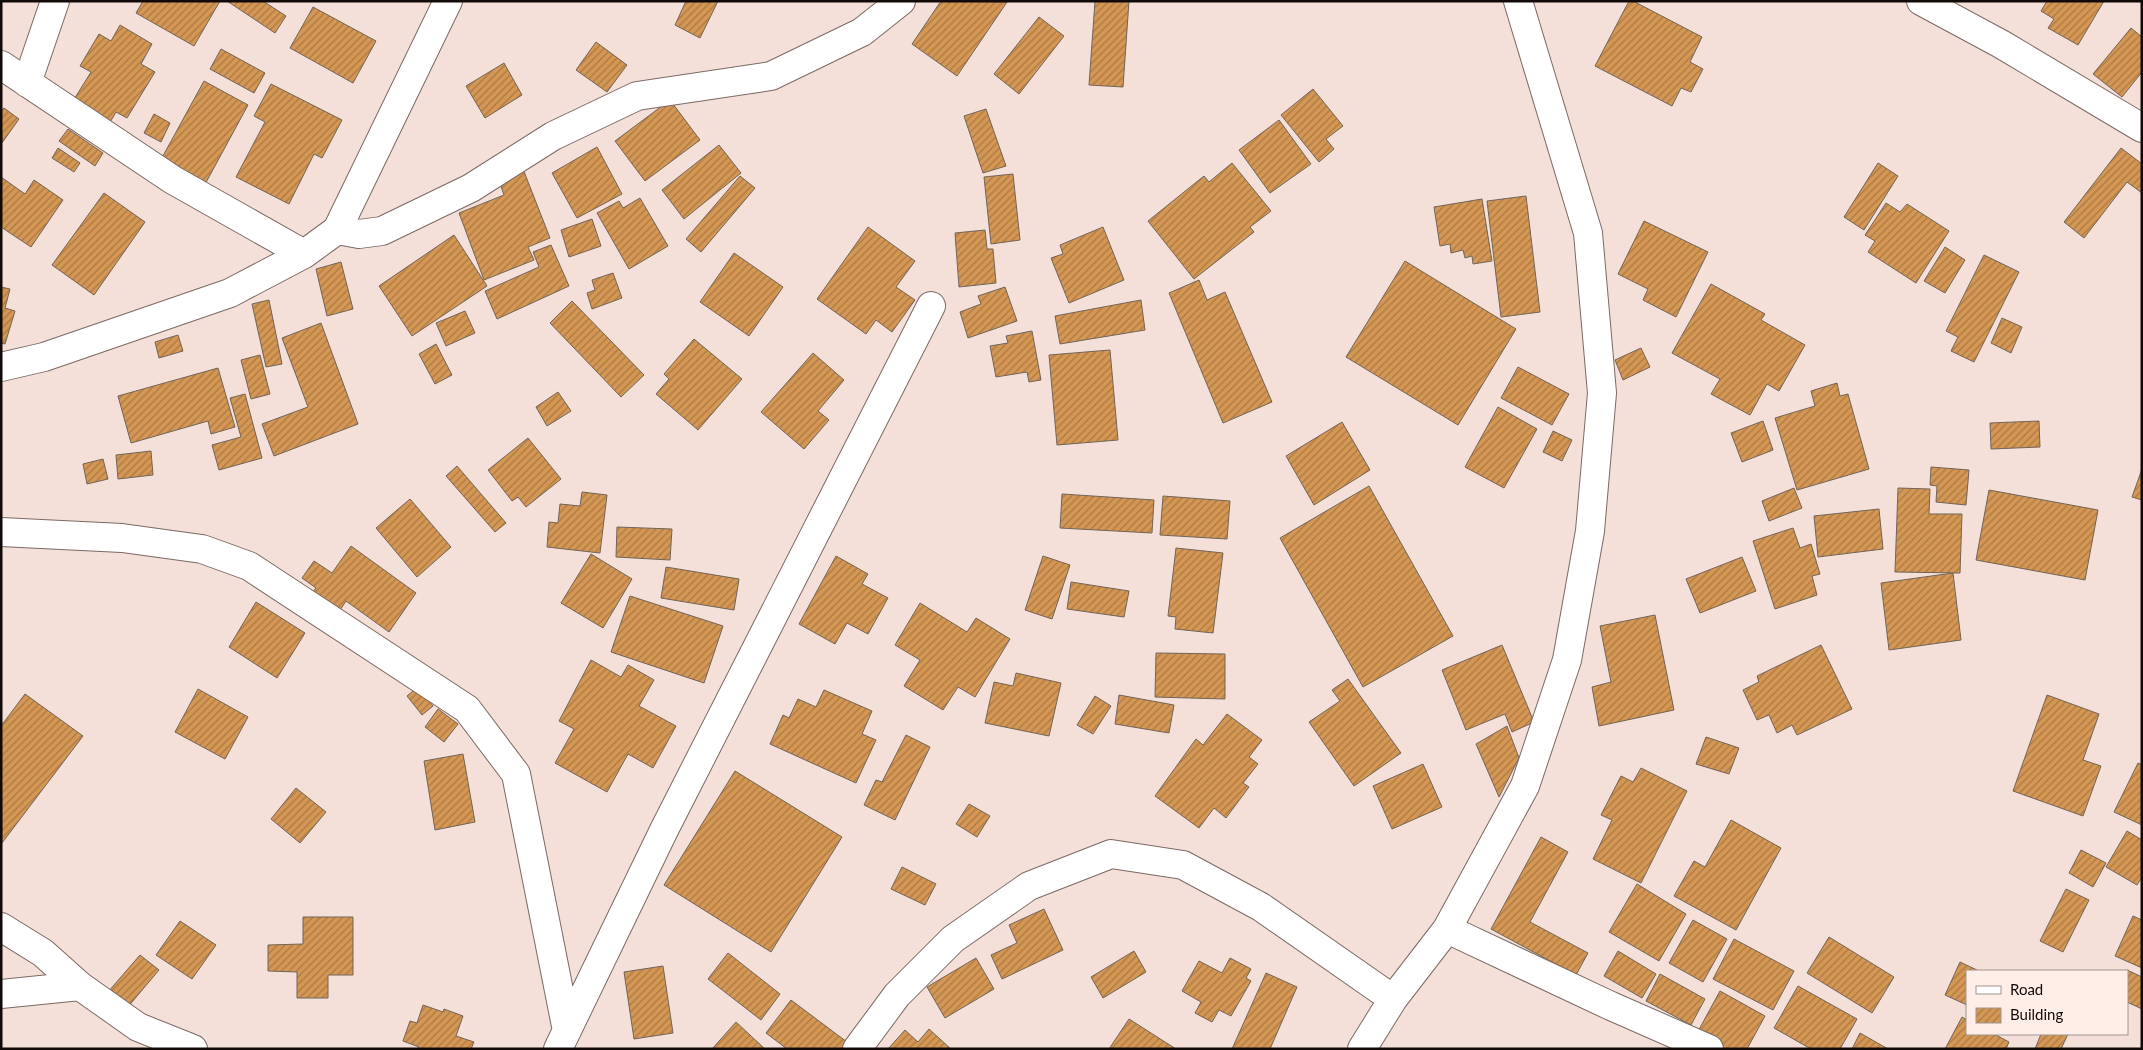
<svg xmlns="http://www.w3.org/2000/svg" width="2143" height="1050" font-family="Lato,sans-serif">
<defs>
<pattern id="building-hatch" width="6" height="6" patternUnits="userSpaceOnUse" patternTransform="scale(1.25)"><rect width="6" height="6" fill="#d49754"/><path d="M-1 1l2-2M0 6l6-6M5 7l2-2" fill="none" stroke="#ab7944"/></pattern>
</defs>
<rect width="100%" height="100%" fill="#f4e0d8"/>
<path fill="url(#building-hatch)" stroke="#716458" d="M143 1H220L194 46 136 13Z
M227 1H263L286 16 275 33Z
M686 1H718L700 38 675 25Z
M941 1 1007 2 957 76 912 44Z
M1095 1H1129L1123 87 1089 85Z
M1629 1H1633L1702 37 1690 62 1703 69 1691 92 1681 88 1672 106 1595 66Z
M2047 1H2104L2078 45 2048 28 2054 19 2041 11Z
M313 7 376 41 353 83 290 48Z
M1039 17 1064 36 1019 94 994 74Z
M120 25 152 44 141 64 155 72 127 118 116 112 109 124 73 101 91 72 80 66 99 34 111 41Z
M2131 28 2142 37V72L2122 97 2093 74Z
M596 42 627 65 607 92 576 70Z
M221 49 265 73 254 93 210 69Z
M504 63 522 95 485 118 466 86Z
M204 81 248 105 203 188 158 165Z
M271 84 342 120 322 158 314 154 289 204 236 177 265 122 254 116Z
M1313 89 1343 126 1326 139 1334 149 1319 162 1281 115Z
M670 100 700 140 645 181 615 141Z
M4 108 19 119 2 143 1 112Z
M986 109 1006 166 983 173 964 116Z
M154 114 170 123 161 142 144 133Z
M1279 120 1311 164 1270 193 1239 150Z
M68 129 103 153 95 166 59 141Z
M719 145 741 173 684 219 662 190Z
M597 147 622 194 577 218 552 173Z
M58 148 80 163 74 172 52 158Z
M2121 148 2142 164V193L2127 182 2084 238 2064 222Z
M1232 163 1271 211 1250 227 1254 232 1194 279 1148 221 1204 176 1209 182Z
M1878 163 1898 176 1864 230 1844 217Z
M523 169 550 238 528 247 534 260 484 280 459 213 504 195 498 178Z
M1013 174 1020 240 991 244 984 177Z
M740 176 755 188 701 252 686 239Z
M1 177 25 194 34 180 63 200 31 247 1 227Z
M104 193 145 222 94 295 52 265Z
M1526 196 1540 312 1501 317 1487 201Z
M640 198 668 246 629 269 597 213 619 201 623 208Z
M1482 199 1492 261 1473 264 1472 256 1465 258 1463 250 1451 253 1450 244 1440 246 1434 207Z
M1886 203 1900 212 1907 204 1949 231 1916 283 1868 252 1875 241 1865 235Z
M592 219 601 246 569 257 561 230Z
M1644 221 1708 252 1676 317 1643 300 1648 289 1618 274Z
M868 227 915 261 896 287 915 300 892 332 876 320 866 334 817 299Z
M1103 227 1124 280 1069 303 1051 258 1063 254 1060 245Z
M985 230 987 249H993L996 283 959 287 955 233Z
M454 235 487 286 412 336 379 286Z
M551 245 569 286 497 319 485 291 539 267 533 252Z
M1945 247 1965 260 1945 293 1924 281Z
M734 253 783 287 749 336 700 302Z
M1984 255 2019 272 1974 362 1951 351 1958 337 1946 331Z
M1405 261 1516 329 1458 425 1346 357Z
M341 262 353 309 327 316 316 269Z
M613 273 622 298 592 309 587 293 595 290 592 280Z
M1199 280 1207 300 1225 292 1272 402 1223 423 1169 293Z
M1711 284 1765 314 1761 320 1805 345 1779 391 1767 384 1750 415 1711 394 1720 379 1672 353Z
M1 287 10 289 5 308 15 311 5 344 1 343Z
M1005 287 1017 321 968 338 960 312 981 304 978 296Z
M269 300 282 364 266 367 252 304Z
M1141 300 1145 330 1060 344 1055 316Z
M572 301 644 375 621 397 550 323Z
M465 311 475 333 446 346 436 323Z
M2002 318 2022 327 2011 353 1991 343Z
M321 323 358 424 274 456 262 424 308 407 282 338Z
M1032 331 1041 380 1029 382 1027 372 996 377 990 346 1008 343 1006 336Z
M178 335 183 351 159 358 155 342Z
M694 339 742 379 698 430 656 394 669 379 664 374Z
M436 344 452 375 435 384 419 354Z
M1641 348 1650 367 1623 380 1615 360Z
M1110 350 1118 440 1057 445 1049 355Z
M813 353 844 380 818 411 829 420 804 449 761 412Z
M260 355 270 394 251 399 241 360Z
M1518 367 1569 394 1552 425 1501 398Z
M218 368 235 427 211 434 208 421 131 443 118 396Z
M1837 383 1840 396 1848 394 1869 469 1797 490 1775 418 1815 406 1811 391Z
M558 392 571 411 547 426 536 407Z
M245 394 262 458 219 470 212 445 241 437 230 398Z
M1498 407 1537 429 1504 488 1465 467Z
M1763 421 1773 450 1742 462 1731 433Z
M2039 421 2040 447 1991 449 1990 423Z
M1342 422 1370 470 1314 505 1286 456Z
M1553 431 1572 440 1562 461 1543 452Z
M528 438 561 479 526 507 518 497 512 501 488 470Z
M151 451 153 475 118 479 116 455Z
M103 459 108 479 87 484 83 464Z
M457 466 506 523 495 532 446 476Z
M1931 467 1969 470 1966 505 1936 502 1937 486 1930 485Z
M2142 469V500L2132 497Z
M1369 486 1453 636 1363 687 1280 538Z
M1794 488 1802 508 1769 521 1762 501Z
M1898 488 1930 489 1929 514H1962L1960 573 1895 572Z
M1989 490 2098 510 2085 580 1976 560Z
M582 492 607 495 600 553 547 547 549 522 558 523 560 504 580 506Z
M1062 494 1154 500 1152 533 1060 528Z
M1163 496 1230 501 1227 539 1160 535Z
M410 499 451 547 417 577 376 528Z
M1879 509 1883 549 1818 557 1814 516Z
M617 527 672 529 670 560 616 557Z
M1793 528 1800 548 1811 544 1820 574 1812 576 1817 595 1775 609 1753 541Z
M351 546 416 593 389 632 346 601 336 616 309 597 316 588 302 578 314 561 332 573Z
M1176 548 1223 553 1213 633 1175 629 1176 617 1168 616Z
M591 554 632 579 603 628 561 603Z
M836 556 868 574 862 584 888 598 868 634 847 623 835 644 799 624Z
M1043 556 1070 565 1052 619 1025 610Z
M1742 557 1756 591 1700 613 1686 579Z
M666 567 739 579 734 610 661 598Z
M1953 573 1961 640 1889 650 1881 583Z
M1071 582 1129 591 1124 617 1067 609Z
M630 596 723 626 704 683 611 652Z
M256 602 305 633 277 678 229 647Z
M920 603 967 632 976 618 1010 639 975 697 958 687 943 710 904 686 920 660 895 645Z
M1655 615 1674 710 1599 726 1592 687 1611 682 1600 626Z
M1502 645 1534 722 1512 732 1505 714 1466 730 1442 670Z
M1821 645 1852 709 1797 735 1792 725 1777 733 1769 715 1757 720 1743 690 1759 682 1757 676Z
M1156 653 1225 654V699L1155 697Z
M591 660 621 677 628 665 654 680 639 706 676 726 653 768 628 754 607 792 555 763 574 729 559 721Z
M1016 673 1061 683 1049 736 985 723 994 682 1013 686Z
M1348 679 1401 753 1354 786 1309 722 1340 701 1332 690Z
M418 687 433 706 422 715 407 696Z
M198 689 248 717 225 759 175 732Z
M824 690 872 711 862 734 876 740 856 783 770 744 783 715 789 718 798 699 816 707Z
M25 694 83 736 2 843 1 726Z
M1119 695 1174 705 1169 733 1115 724Z
M2047 695 2099 714 2083 760 2101 766 2083 816 2013 791Z
M1095 696 1111 706 1093 734 1077 725Z
M438 709 458 724 444 742 425 727Z
M1227 714 1262 740 1249 757 1258 764 1243 783 1249 787 1226 818 1214 808 1199 828 1155 796 1196 739 1203 745Z
M1507 726 1519 758 1499 797 1476 744Z
M906 735 930 747 895 820 864 805 876 780 882 782Z
M1706 737 1739 748 1729 774 1696 764Z
M463 754 475 822 435 830 424 761Z
M2138 763 2142 765V825L2114 812Z
M1423 764 1442 807 1392 829 1373 786Z
M1641 768 1687 791 1641 883 1593 859 1612 820 1601 815 1621 776 1633 782Z
M735 771 842 837 771 952 664 885Z
M296 788 326 812 300 843 271 819Z
M969 804 990 816 977 837 956 824Z
M1731 820 1781 848 1736 930 1674 896 1694 861 1705 867Z
M2127 831 2142 840V877L2137 885 2106 867Z
M1541 837 1568 852 1530 922 1588 953 1576 975 1491 929Z
M2081 850 2106 863 2093 887 2069 873Z
M902 867 936 884 925 905 891 889Z
M1637 884 1686 914 1659 961 1609 932Z
M2066 889 2089 900 2063 952 2040 941Z
M1044 909 1063 950 1002 979 991 955 1017 943 1009 925Z
M2133 916 2142 920V968L2115 956Z
M303 917H353V975H328V998H297V972L268 971V945L303 944Z
M1693 920 1727 939 1703 982 1669 963Z
M180 921 216 945 192 979 156 955Z
M1829 937 1894 977 1872 1013 1807 973Z
M1734 939 1794 971 1773 1010 1713 979Z
M1134 951 1146 972 1103 998 1091 977Z
M1618 951 1656 974 1642 998 1604 976Z
M728 953 780 994 761 1020 708 979Z
M140 955 159 970 127 1008 108 992Z
M976 958 994 989 945 1018 927 987Z
M1230 958 1251 969 1246 978 1251 981 1231 1016 1219 1010 1212 1022 1195 1013 1201 1002 1182 991 1199 961 1222 973Z
M1960 962 1979 971H1967V1005L1945 995Z
M663 966 673 1033 634 1039 624 972Z
M2127 970 2142 977V1009L2127 1002Z
M1266 973 1297 987 1270 1049H1232Z
M1660 974 1705 999 1691 1025 1646 1001Z
M1798 986 1857 1019 1840 1049H1811L1774 1028Z
M1720 991 1765 1016 1747 1049H1721L1696 1035Z
M791 1000 847 1042 842 1049H787L766 1033Z
M423 1005 443 1012 444 1009 463 1016 456 1036 474 1042 471 1049H418L419 1047 403 1041 410 1021 417 1023Z
M1962 1017 1967 1020V1034H1994L2009 1042 2006 1049H1945Z
M1129 1019 1176 1049H1109Z
M736 1022 765 1049H712Z
M929 1029 951 1049H888L905 1030 918 1042Z
M1860 1033 1888 1049H1852Z
M2041 1034H2068L2061 1049H2035Z"/>
<g fill="none" stroke-linecap="round" stroke-linejoin="round">
<g stroke="#7b6963" stroke-width="30">
<path id="street" d="M1921 1 2001 44 2142 128
M1 65 173 180 304 254
M27 83 55 1
M337 230 359 234 382 231 471 188 553 136 637 96 771 76 862 32 901 1
M1 367 44 357 230 293 304 254 337 230 448 1
M1 532 122 538 202 549 249 566 467 709 516 774 567 1031
M1 927 43 953 80 986 138 1027 193 1049
M1447 929 1611 1006 1709 1049
M1 994 80 986
M558 1049 664 830 931 306
M857 1049 897 995 953 939 1029 886 1111 854 1183 865 1261 907 1393 999
M1362 1049 1393 999 1447 929 1525 786 1567 660 1590 531 1602 393 1588 233 1518 1"/>
</g>
<use href="#street" stroke="#fff" stroke-width="28"/>
</g>
<rect width="2143" height="1050" fill="none" stroke="#110a08" stroke-width="5"/>
<rect x="1966" y="970" width="162" height="65" fill="#ffeee8" stroke="#a0938e"/>
<rect x="1976" y="986" width="25" height="8" fill="#ffffff" stroke="#a0938e"/>
<text x="2010" y="995" font-size="15" fill="#110a08">Road</text>
<rect x="1976" y="1008" width="25" height="15" fill="url(#building-hatch)" stroke="#a0938e"/>
<text x="2010" y="1020" font-size="15" fill="#110a08">Building</text>
</svg>
